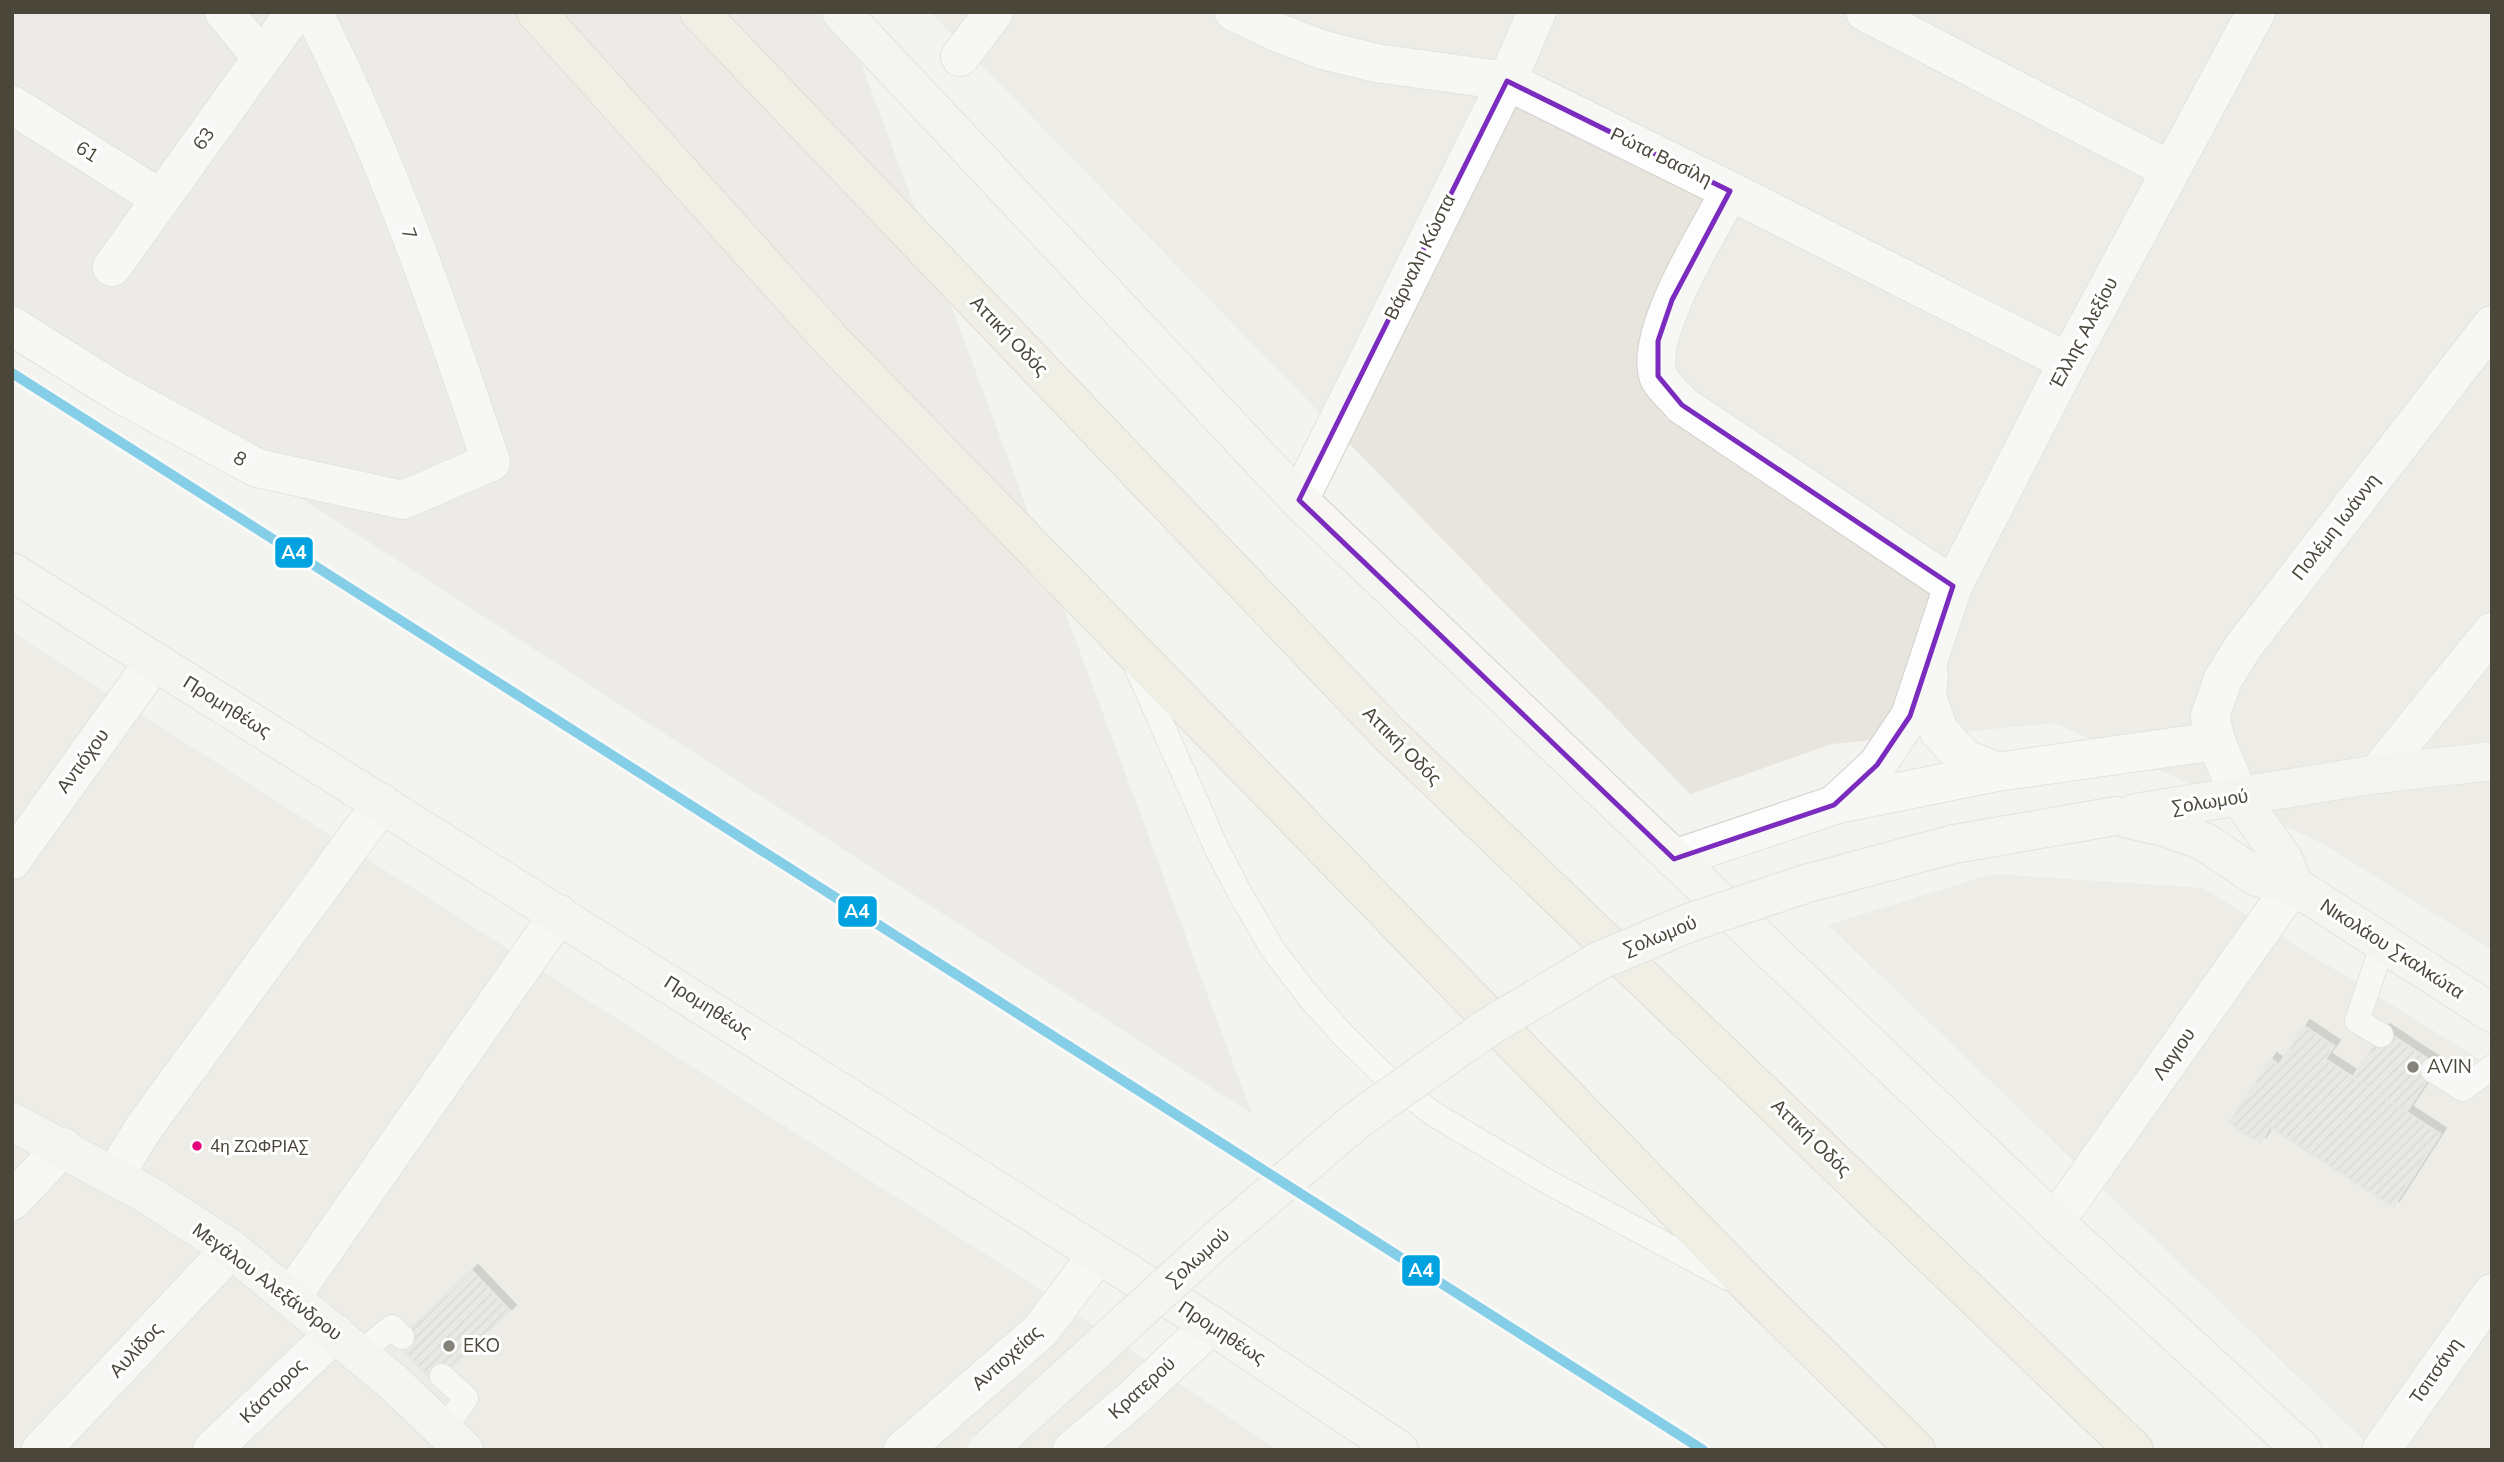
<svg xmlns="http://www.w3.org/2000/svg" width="2504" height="1462" font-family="'Nunito Sans',sans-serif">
<defs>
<pattern id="building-hatch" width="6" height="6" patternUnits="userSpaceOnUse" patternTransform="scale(1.75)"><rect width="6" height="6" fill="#dddcd7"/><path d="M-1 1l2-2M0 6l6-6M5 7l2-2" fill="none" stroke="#bfbeb9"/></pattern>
<filter id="shadow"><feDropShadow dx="6" dy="-6" stdDeviation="0" flood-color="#0004"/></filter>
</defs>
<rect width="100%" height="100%" fill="#f3f3ef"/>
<path fill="#e7e5dd" d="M930 12H2492V950L2320 842 2055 723 1832 744 1690 794Z
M12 632 1032 1284 1278 1450H12Z
M1992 874 2203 888 2492 1067V1450H2374L1828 925Z"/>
<path fill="#e5e3de" d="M12 12H842L1252 1114 12 311Z"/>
<path fill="url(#building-hatch)" stroke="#dbdad5" stroke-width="2" filter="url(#shadow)" d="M2304 1026 2334 1046 2325 1059 2440 1134 2393 1207 2270 1127 2260 1143 2229 1123 2271 1059 2279 1065Z
M2384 1030 2437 1065 2406 1112 2353 1077Z
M472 1271 510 1311 434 1383 396 1343Z"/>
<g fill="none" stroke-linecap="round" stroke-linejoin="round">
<g stroke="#d1d1cc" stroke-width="26">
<path id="lane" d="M1136 666 1217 849 1242 897 1273 950 1310 998 1344 1036 1385 1076 1432 1113 1548 1182 1728 1278
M2381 1035 2357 1021 2383 943
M2433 1070 2463 1089 2492 1067
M359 1354 392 1327 402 1337
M442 1376 466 1398 444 1429"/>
</g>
<g stroke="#d1d1cc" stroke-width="40">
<path id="street" d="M224 12 262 58
M1234 12 1279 33 1323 50 1376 63 1507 81 1730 191 2068 362
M1865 12 2170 170
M960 57 994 12
M12 105 161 199
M1730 191C1709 231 1645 331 1658 375 1661 385 1675 396 1682 405L1953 586
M112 267 295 12
M12 326 117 392 257 468 403 500 491 462C440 309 386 156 313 12
M1299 500 1507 81 1537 12
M1929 674 1927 697 1939 731 1964 758 1997 772
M2216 741 2210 716 2223 679 2243 647 2492 325
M2377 774 2492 632
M1834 805 1877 765 1910 716 1953 586 2068 362 2256 12
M1674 859 1834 805 1997 772 2216 741 2240 798
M12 860 154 662
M114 1176 145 1126 382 803
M12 1201 63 1147
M2055 1222 2293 885
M291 1297 559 914
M41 1450 231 1249
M212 1450 335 1333
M903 1450 1041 1330 1098 1254
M1072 1450 1129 1402 1211 1325
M2381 1450 2492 1293"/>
</g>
<g stroke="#d2d0c6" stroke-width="40">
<path id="secondary" d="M841 12 1299 500 2055 1222 2302 1450
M12 572 1211 1325 1399 1450
M2240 798 2284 860 2293 885
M2135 813 2377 774 2492 761
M2116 816 2168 828 2205 842 2257 877 2293 885 2492 1013
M12 1122 148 1195 231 1249 392 1381 464 1450"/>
</g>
<g stroke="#cac3ab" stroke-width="40">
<path id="highway" d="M536 12 831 340 1756 1292 1916 1450
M699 12 1387 732 2134 1450"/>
</g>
<use href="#lane" stroke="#fdfdfd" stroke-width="24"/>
<use href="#street" stroke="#fdfdfd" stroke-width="38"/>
<use href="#secondary" stroke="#f7f6f2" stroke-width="38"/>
<use href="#highway" stroke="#eceadc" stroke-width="38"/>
<g stroke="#d2d0c6" stroke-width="40" stroke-linecap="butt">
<path id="secondary-bridge" d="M987 1450 1219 1238 1357 1120 1490 1026 1599 961 1691 922 1805 884 1954 844 2116 816"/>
</g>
<use href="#secondary-bridge" stroke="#f7f6f2" stroke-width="38"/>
<g stroke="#fff" stroke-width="16">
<path id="rail-1" d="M12 373 1703 1450"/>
</g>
<use href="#rail-1" stroke="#00a3e0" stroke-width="10"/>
</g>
<path d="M0 0H2504V1462H0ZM1507 81 1730 191 1672 300 1658 341V376L1682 405 1953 586 1910 716 1877 765 1834 805 1674 859 1299 500Z" fill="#f3f3ef" fill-opacity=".55" fill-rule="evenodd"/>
<path fill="none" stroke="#7b2cbf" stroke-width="5" stroke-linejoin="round" d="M1507 81 1730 191 1672 300 1658 341V376L1682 405 1953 586 1910 716 1877 765 1834 805 1674 859 1299 500Z"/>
<g fill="#858379" stroke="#fff" stroke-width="2.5">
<circle cx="2413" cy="1067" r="7"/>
<circle cx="449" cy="1346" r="7"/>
</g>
<circle fill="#e5007d" stroke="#fff" stroke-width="2.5" cx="197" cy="1146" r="6"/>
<g text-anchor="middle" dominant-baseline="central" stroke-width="6" stroke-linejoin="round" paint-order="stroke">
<g font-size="17" fill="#4a463a" stroke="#fff" text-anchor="start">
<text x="210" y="1146">4η ΖΩΦΡΙΑΣ</text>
</g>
<g font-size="19" fill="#4a463a" stroke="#fff">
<text transform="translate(204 139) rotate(-54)">63</text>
<text transform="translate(87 152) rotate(32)">61</text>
<text transform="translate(1661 157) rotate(26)">Ρώτα Βασίλη</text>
<text transform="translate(409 234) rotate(69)">7</text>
<text transform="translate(1420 257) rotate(-64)">Βάρναλη Κώστα</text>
<text transform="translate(2084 333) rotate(-62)">Έλλης Αλεξίου</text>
<text transform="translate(1009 336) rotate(46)">Αττική Οδός</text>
<text transform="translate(240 459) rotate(29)">8</text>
<text transform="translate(2336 527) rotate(-52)">Πολέμη Ιωάννη</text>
<text transform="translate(227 707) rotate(32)">Προμηθέως</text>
<text transform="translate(1402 746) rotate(45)">Αττική Οδός</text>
<text transform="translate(83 761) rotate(-54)">Αντιόχου</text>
<text transform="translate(2210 802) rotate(-9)">Σολωμού</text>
<text transform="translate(1660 936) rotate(-22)">Σολωμού</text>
<text transform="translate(2392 949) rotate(33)">Νικολάου Σκαλκώτα</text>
<text transform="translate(708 1007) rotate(32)">Προμηθέως</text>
<text transform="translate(2174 1054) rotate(-55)">Λαγιου</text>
<text transform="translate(1811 1138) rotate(44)">Αττική Οδός</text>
<text transform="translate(1198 1258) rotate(-42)">Σολωμού</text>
<text transform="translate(267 1282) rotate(37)">Μεγάλου Αλεξάνδρου</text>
<text transform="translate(1222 1333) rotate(33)">Προμηθέως</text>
<text transform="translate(136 1350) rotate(-47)">Αυλίδος</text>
<text transform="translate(1007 1358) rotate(-42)">Αντιοχείας</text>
<text transform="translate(2436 1371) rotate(-55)">Τσιτσάνη</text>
<text transform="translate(1142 1388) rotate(-42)">Κρατερού</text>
<text transform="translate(273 1391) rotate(-44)">Κάστορος</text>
</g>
<g font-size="19" fill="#4a463a" stroke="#fff" text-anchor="start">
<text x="2427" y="1067">AVIN</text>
<text x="463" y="1346">EKO</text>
</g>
</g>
<g stroke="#fff" stroke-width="2.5">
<rect x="274" y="536" width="40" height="33" rx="7" fill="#00a3e0"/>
<rect x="837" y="895" width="41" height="33" rx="7" fill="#00a3e0"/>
<rect x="1401" y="1254" width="40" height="33" rx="7" fill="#00a3e0"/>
</g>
<g font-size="19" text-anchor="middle" font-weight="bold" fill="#fff">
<text x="294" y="559">A4</text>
<text x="857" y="918">A4</text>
<text x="1421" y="1277">A4</text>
</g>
<rect width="2504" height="1462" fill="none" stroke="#4a463a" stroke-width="28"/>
</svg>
